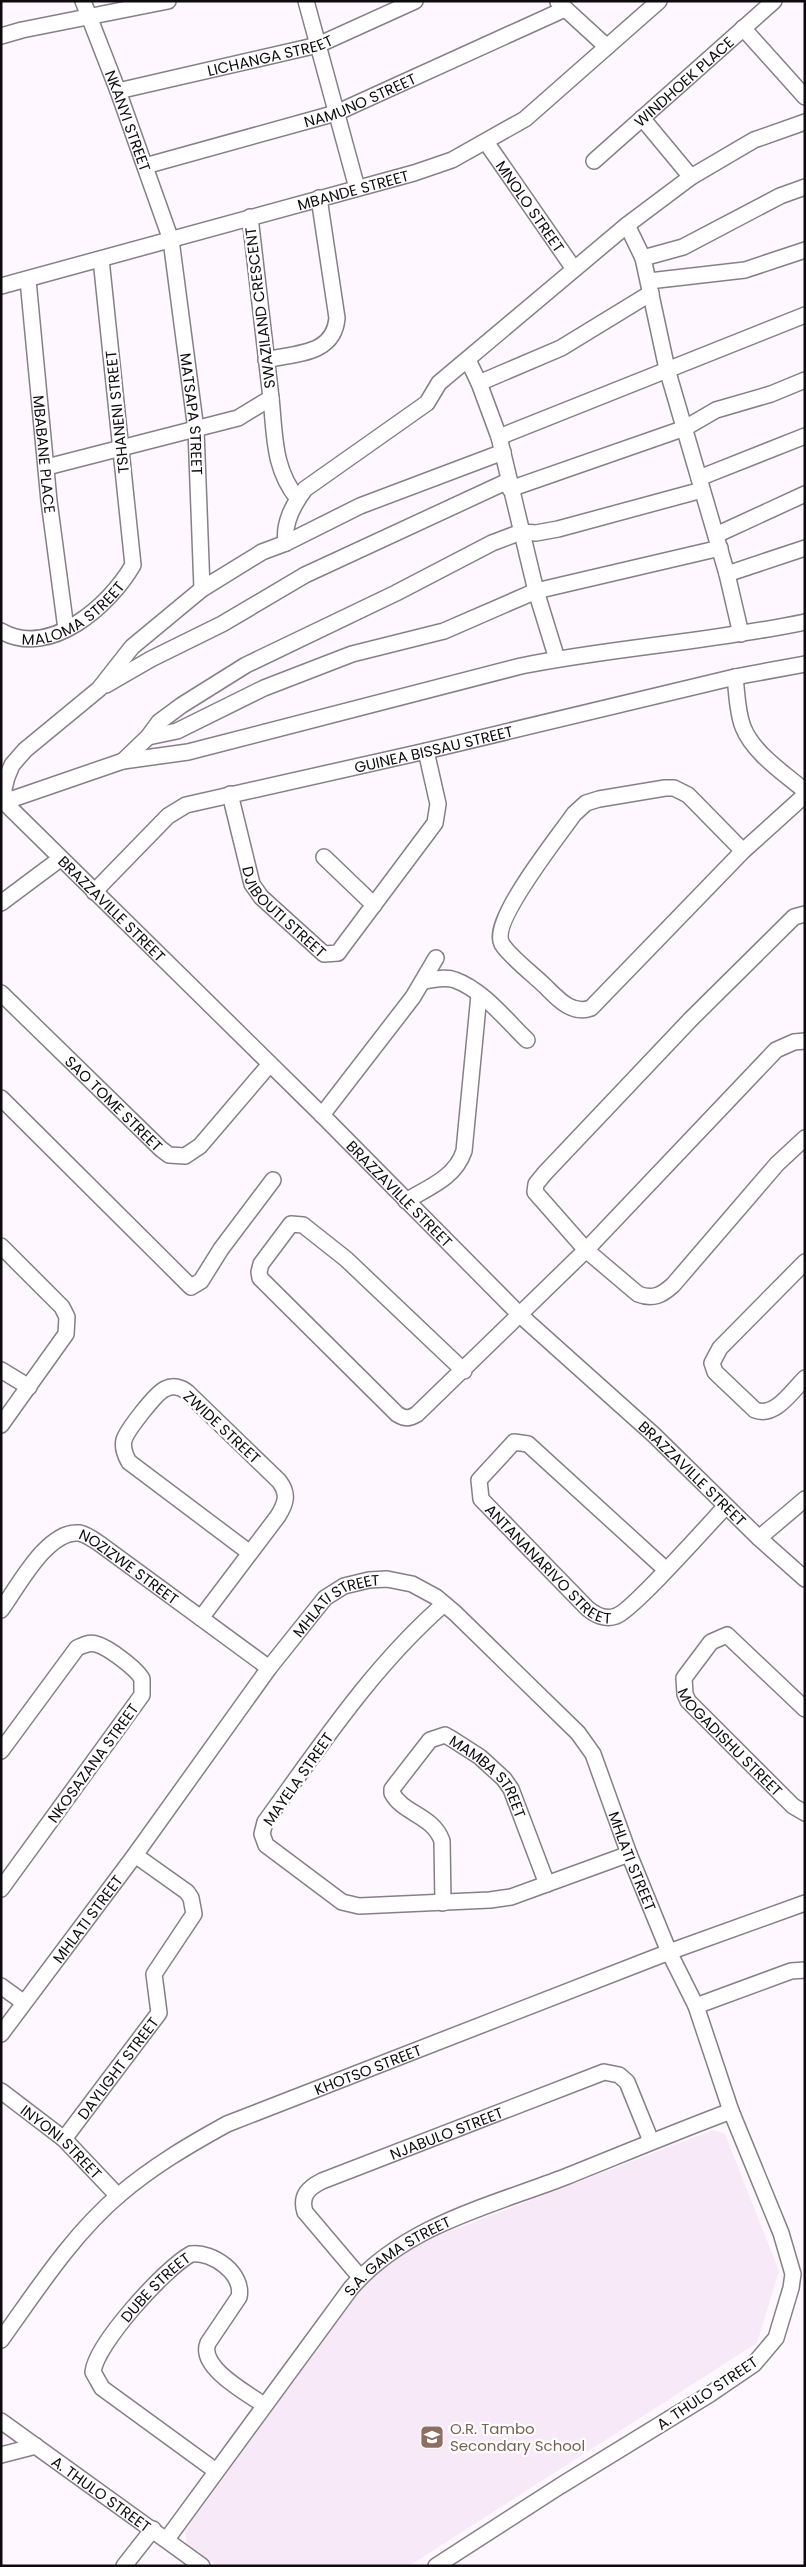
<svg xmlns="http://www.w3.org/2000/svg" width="806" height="2567" font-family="Poppins,sans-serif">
<rect width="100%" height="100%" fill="#fff7ff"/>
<path fill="#f7e9f8" d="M713 2130 725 2134 779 2271 757 2343 409 2566H217L187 2544 185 2531 365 2283 417 2244Z"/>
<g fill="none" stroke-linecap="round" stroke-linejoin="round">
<g stroke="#877f88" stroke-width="18">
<g id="minor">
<path id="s1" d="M83 1 118 91 171 240 196 430 202 589"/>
<path d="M306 1 357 188"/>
<path d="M558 2 607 47"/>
<path d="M743 28 805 97"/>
<path d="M1 36 22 30 168 1"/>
<path id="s2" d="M118 91 318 45 415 1"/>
<path d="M642 118 691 177"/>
<path id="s3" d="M486 142 574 269"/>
<path id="s4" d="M594 161 774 1"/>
<path id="s5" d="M145 166 336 113 565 9"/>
<path d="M627 225 643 258 667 369 727 574 741 634"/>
<path d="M643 258 683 247 780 196 805 187"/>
<path id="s6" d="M28 280 49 501 66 629"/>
<path d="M649 281 745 270 805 250"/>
<path id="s7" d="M1 286 414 173 452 160 525 119 659 1"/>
<path d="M266 360C296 353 334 355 337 318L319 198"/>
<path d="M468 360 479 383 499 437 536 591 557 659"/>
<path d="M479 383 561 348 651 293"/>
<path d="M271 398C275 435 273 469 298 499"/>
<path d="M499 437 805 315"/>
<path d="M47 467 238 418 271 398 250 217"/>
<path d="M699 478 805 436"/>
<path d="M510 489 685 428 716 410 771 394 805 380"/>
<path d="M716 535 805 494"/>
<path d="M286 543C283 523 293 505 305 489L427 403 439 383 627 225 691 177 754 140 805 122"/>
<path d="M727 574 805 548"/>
<path id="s8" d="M1 631C50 659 110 605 133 565L101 259"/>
<path d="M735 677C737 693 737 712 743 727 753 753 784 773 805 791"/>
<path d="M106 685 151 659 222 624 305 575 508 481"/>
<path d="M148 737 177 731 264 688 352 654 444 631 536 591 720 548"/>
<path d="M123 761 148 737 159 722 182 705 246 665 396 593 492 543 521 532 536 533 558 529 702 490"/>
<path id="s9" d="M230 794 252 884 261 897 324 954 338 953 343 946 435 823 438 804 426 751"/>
<path id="s10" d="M1 799 322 1115 520 1315 654 1435 759 1538 805 1579"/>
<path d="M5 801 4 789 7 777 12 765 25 750 99 689 132 647 202 589 262 552 286 543 360 506 503 452"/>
<path d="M1 803 123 761 188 752 521 666C615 647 711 642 805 622"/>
<path d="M743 851 688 795 674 788H665L599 799 586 803 574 814C559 836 489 922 502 944 509 956 535 976 546 987 558 999 572 1015 591 1008L743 851 805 795"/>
<path d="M324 857 374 905"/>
<path id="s11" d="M94 892 168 816 186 805 426 751 735 677 805 664"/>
<path d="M1 903 60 859"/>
<path d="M805 914 794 917 690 1020 545 1173 536 1184 535 1192 586 1250 638 1294C653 1300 662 1295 673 1285L777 1164 805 1138"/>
<path d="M424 981C433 980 445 976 455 980 483 990 506 1020 527 1040"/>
<path id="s12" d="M1 993 161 1149 169 1155 185 1156 200 1146 270 1064"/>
<path d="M1 1098 191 1287 201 1281 221 1249 273 1180"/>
<path d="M322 1115 413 997 436 958"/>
<path d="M406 1201C429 1187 455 1178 464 1151L479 995"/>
<path d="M1 1246 62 1307 67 1317 66 1334 1 1425"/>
<path d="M805 1262 720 1348 712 1363 715 1372 755 1410C775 1418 792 1391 805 1378"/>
<path d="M1 1370 29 1387"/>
<path d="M464 1371 346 1259 303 1225 291 1224 261 1264 259 1272 260 1278 397 1414C405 1419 409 1419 417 1414L586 1250 776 1050 794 1042 805 1041"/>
<path d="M759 1538 805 1499"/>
<path id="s13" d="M665 1569 528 1444 514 1442 479 1480 481 1499 587 1608C595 1615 606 1620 616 1616 631 1612 710 1523 726 1506"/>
<path d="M444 1604C373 1666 321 1745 265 1822L262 1834 266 1845 342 1902 359 1906 490 1900 511 1897 629 1854"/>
<path id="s14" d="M1 1610C18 1587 47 1530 79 1533 86 1534 94 1540 100 1544L269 1668"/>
<path d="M201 1618 278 1516C286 1503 289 1494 279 1481L187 1392C181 1387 173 1385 165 1389 156 1393 127 1430 124 1440 122 1448 125 1455 129 1462L250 1553"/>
<path id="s15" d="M805 1709 727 1635 711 1642 684 1678 685 1694 688 1701 793 1806 805 1813"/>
<path d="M1 1751 77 1648C83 1645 89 1642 96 1644 108 1647 137 1669 142 1679V1695L1 1889"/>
<path id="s16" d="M443 1903 442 1841C433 1815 403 1814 392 1793V1789L430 1740 445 1735 452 1739 480 1757 504 1779 511 1789 547 1884"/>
<path d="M1 1986 23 2002"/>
<path d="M696 2006 791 1971 805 1970"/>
<path id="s17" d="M1 2034 135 1855 269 1668 325 1598 344 1586 369 1580 387 1579 412 1584 436 1597 455 1613 578 1733 593 1754 629 1854 669 1952 696 2006 731 2111 781 2233 793 2274 791 2288 776 2338 754 2364 710 2394 560 2486 436 2566"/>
<path id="s18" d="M1 2091 64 2139 118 2196"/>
<path id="s19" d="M64 2139 159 2013 154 1974 194 1914 191 1898 187 1892 135 1855"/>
<path id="s20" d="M360 2277 305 2212C300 2196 308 2188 322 2181L604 2072 619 2075 627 2082 651 2141"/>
<path id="s21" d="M1 2340C37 2290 72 2235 119 2195 153 2166 189 2145 227 2124L669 1952 805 1903"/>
<path id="s22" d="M1 2421 202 2566"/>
<path d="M1 2455 36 2446"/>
<path id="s23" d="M216 2471 102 2388 93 2372C96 2344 165 2268 191 2254 213 2251 244 2274 239 2297L208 2343C198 2367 247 2393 264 2405"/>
<path id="s24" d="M167 2539 351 2288C406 2225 490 2206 565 2177 620 2155 675 2132 731 2111"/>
<path d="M124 2566 153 2529"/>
</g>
</g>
<use href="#minor" stroke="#fff" stroke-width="15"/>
</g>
<defs>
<g id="school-square" transform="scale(1.25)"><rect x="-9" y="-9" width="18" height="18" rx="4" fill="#8d6e63" stroke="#fff"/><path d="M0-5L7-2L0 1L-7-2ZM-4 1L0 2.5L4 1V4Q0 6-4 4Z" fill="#fff"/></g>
</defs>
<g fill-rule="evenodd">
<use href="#school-square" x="432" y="2437"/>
</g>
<g text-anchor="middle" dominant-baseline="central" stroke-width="4.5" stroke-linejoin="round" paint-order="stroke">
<g font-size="15" fill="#0e0b0e" stroke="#fff">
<text stroke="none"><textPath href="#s2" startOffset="156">LICHANGA STREET</textPath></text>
<text stroke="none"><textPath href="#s4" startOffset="120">WINDHOEK PLACE</textPath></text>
<text stroke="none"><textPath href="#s5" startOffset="225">NAMUNO STREET</textPath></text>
<text stroke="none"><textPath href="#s1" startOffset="128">NKANYI STREET</textPath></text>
<text stroke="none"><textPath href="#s7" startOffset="365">MBANDE STREET</textPath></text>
<text stroke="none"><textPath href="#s3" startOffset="78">MNOLO STREET</textPath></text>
<text transform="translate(260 308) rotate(-97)">SWAZILAND CRESCENT</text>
<text transform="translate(117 412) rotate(-96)">TSHANENI STREET</text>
<text stroke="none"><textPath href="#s1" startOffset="430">MATSAPA STREET</textPath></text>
<text stroke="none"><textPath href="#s6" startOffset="175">MBABANE PLACE</textPath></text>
<text stroke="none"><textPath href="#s8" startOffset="81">MALOMA STREET</textPath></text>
<text stroke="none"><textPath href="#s11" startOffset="381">GUINEA BISSAU STREET</textPath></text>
<text stroke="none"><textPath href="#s9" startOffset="134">DJIBOUTI STREET</textPath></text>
<text stroke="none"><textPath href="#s10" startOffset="156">BRAZZAVILLE STREET</textPath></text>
<text stroke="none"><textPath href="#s12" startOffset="158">SAO TOME STREET</textPath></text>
<text stroke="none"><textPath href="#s10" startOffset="561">BRAZZAVILLE STREET</textPath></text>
<text transform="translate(222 1427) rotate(43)">ZWIDE STREET</text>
<text stroke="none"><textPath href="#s10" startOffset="966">BRAZZAVILLE STREET</textPath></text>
<text stroke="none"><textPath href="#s13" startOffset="365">ANTANANARIVO STREET</textPath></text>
<text stroke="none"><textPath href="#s14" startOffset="174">NOZIZWE STREET</textPath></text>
<text stroke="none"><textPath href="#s17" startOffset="549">MHLATI STREET</textPath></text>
<text stroke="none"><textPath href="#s15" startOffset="252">MOGADISHU STREET</textPath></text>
<text transform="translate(93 1763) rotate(-54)">NKOSAZANA STREET</text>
<text transform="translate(298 1779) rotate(-55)">MAYELA STREET</text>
<text stroke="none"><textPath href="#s16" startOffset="276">MAMBA STREET</textPath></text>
<text stroke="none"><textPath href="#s17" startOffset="999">MHLATI STREET</textPath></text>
<text stroke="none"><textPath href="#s17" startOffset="144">MHLATI STREET</textPath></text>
<text stroke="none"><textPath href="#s19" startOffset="89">DAYLIGHT STREET</textPath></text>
<text stroke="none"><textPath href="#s21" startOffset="468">KHOTSO STREET</textPath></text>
<text stroke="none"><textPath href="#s20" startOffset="258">NJABULO STREET</textPath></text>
<text stroke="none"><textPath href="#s18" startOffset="79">INYONI STREET</textPath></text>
<text stroke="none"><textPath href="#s24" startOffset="368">S.A. GAMA STREET</textPath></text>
<text stroke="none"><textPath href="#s23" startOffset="266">DUBE STREET</textPath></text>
<text transform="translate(707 2393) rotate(-34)">A. THULO STREET</text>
<text stroke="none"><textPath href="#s22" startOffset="124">A. THULO STREET</textPath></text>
</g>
<g font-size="15" fill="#785e54" stroke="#fff" text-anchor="start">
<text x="450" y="2428">O.R. Tambo<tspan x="450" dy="17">Secondary School</tspan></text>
</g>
</g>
<rect width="806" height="2567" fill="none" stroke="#0e0b0e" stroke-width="5"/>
</svg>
